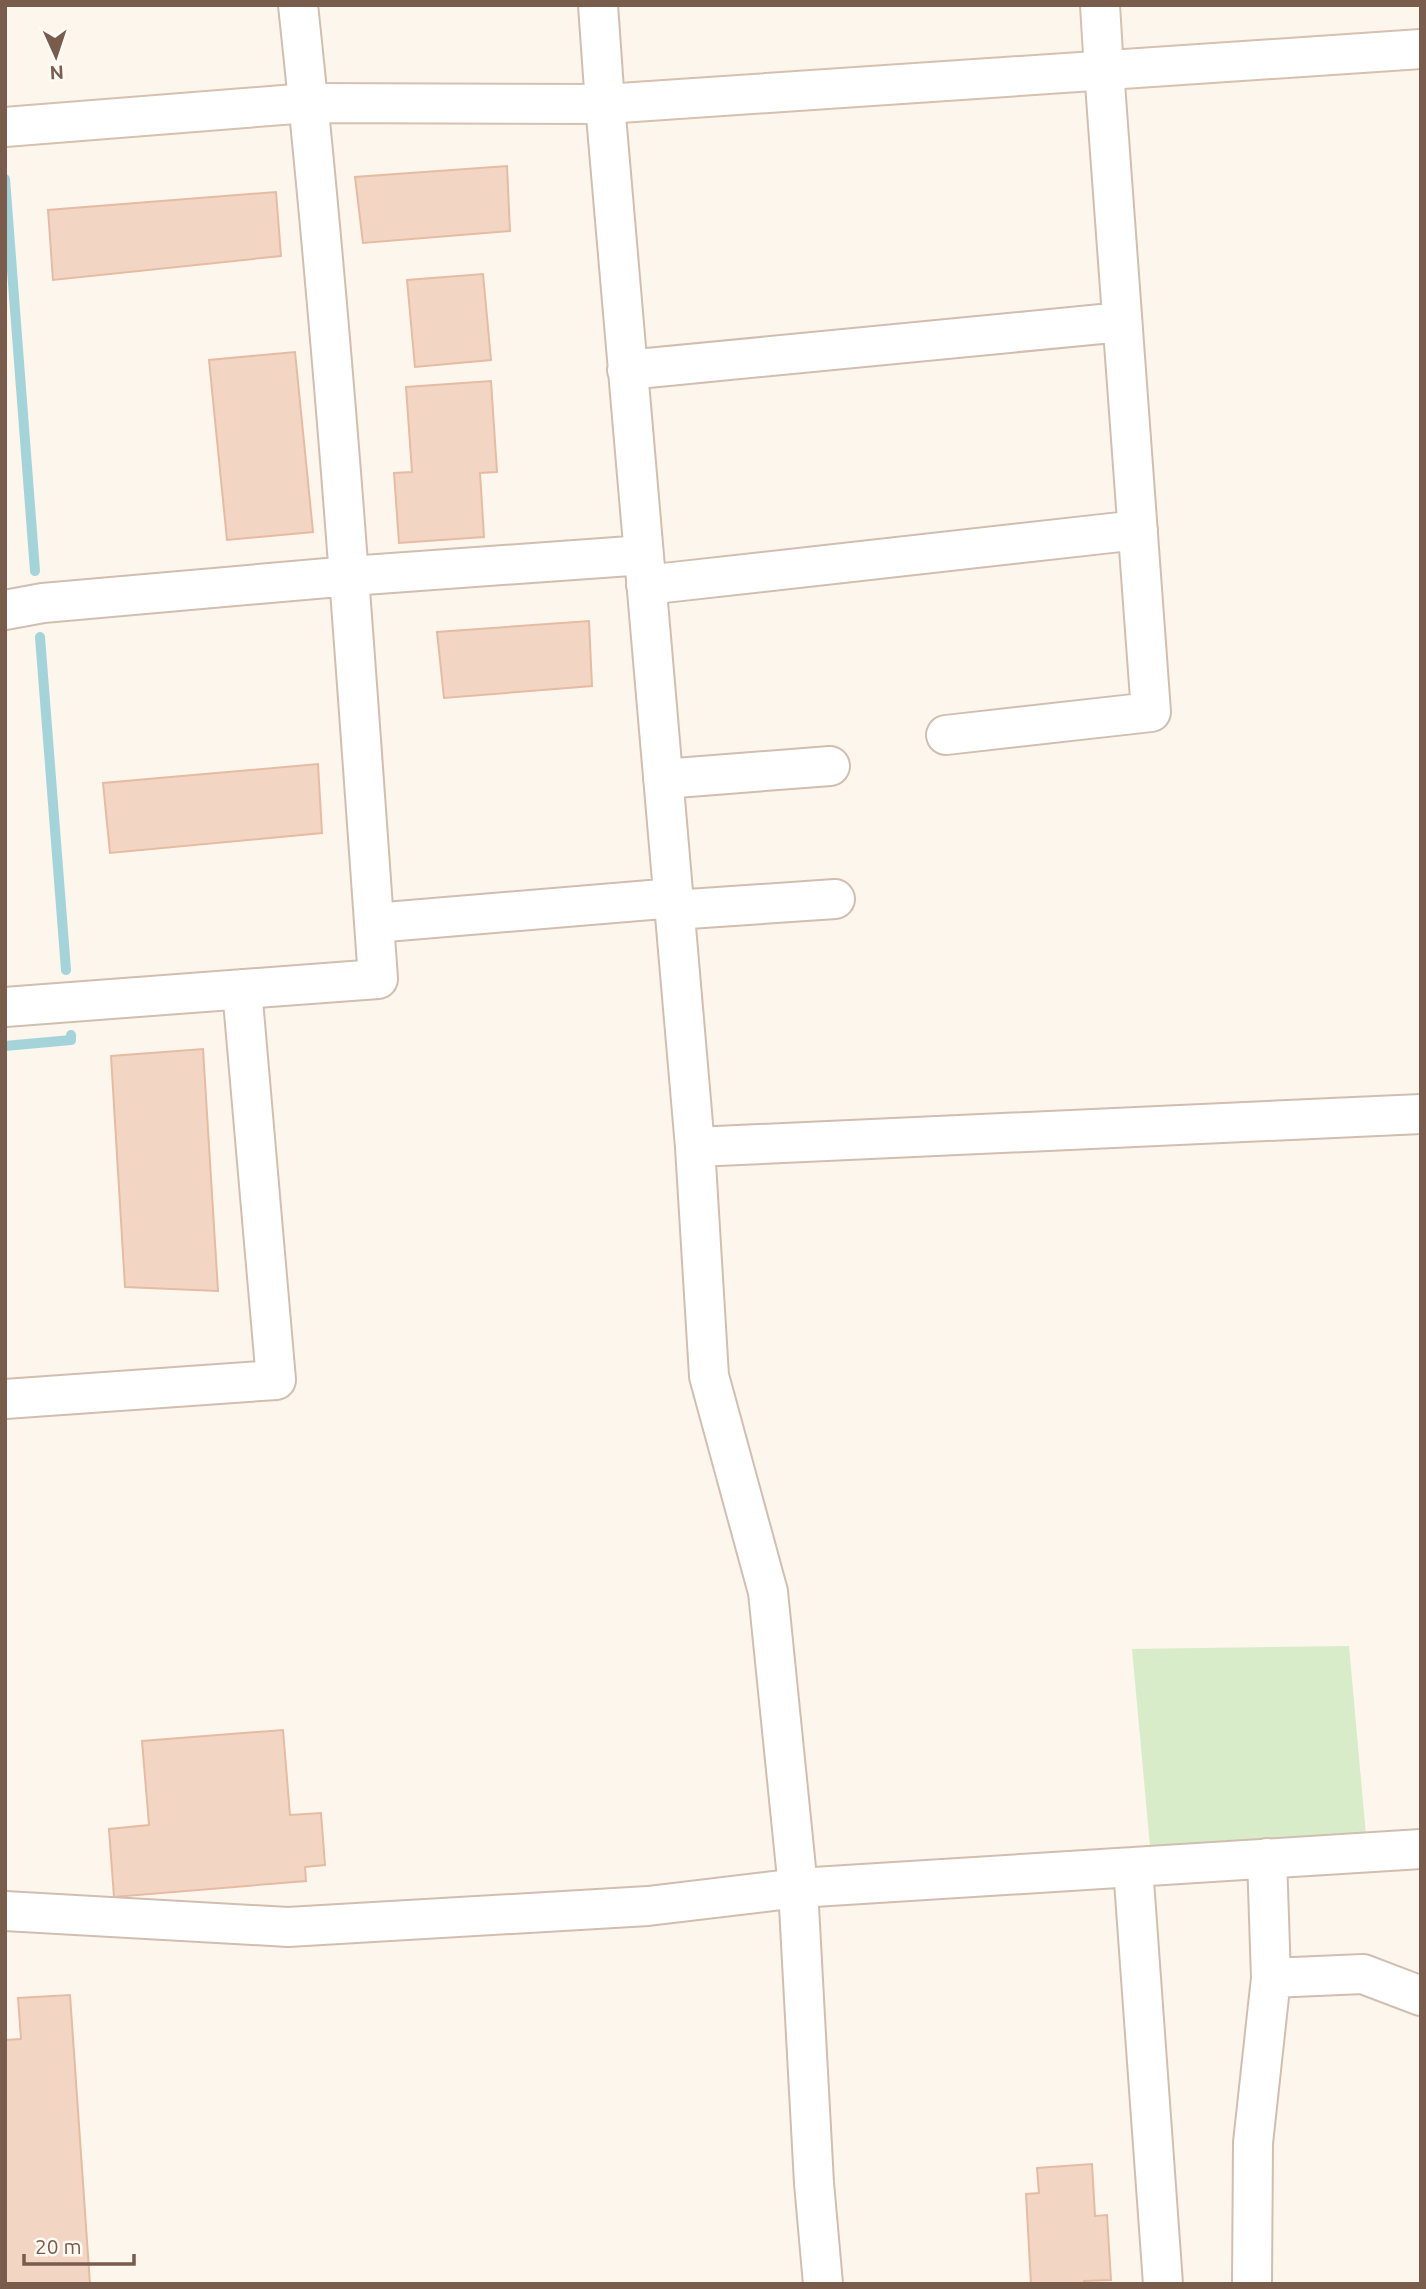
<svg xmlns="http://www.w3.org/2000/svg" width="1426" height="2289" font-family="Ubuntu,sans-serif">
<rect width="100%" height="100%" fill="#fdf6ec"/>
<path fill="#d8ecc9" d="M1349 1646 1366 1835 1150 1846 1132 1649Z"/>
<g fill="none" stroke-linecap="round" stroke-linejoin="round">
<path stroke="#a5d3da" stroke-width="10" d="M5 179 35 571
M40 637 66 970
M5 1046 71 1040V1035"/>
</g>
<path fill="#f3d5c3" stroke="#e6bba3" stroke-width="2" d="M507 166 510 231 363 243 355 177Z
M276 192 281 256 53 280 48 210Z
M483 274 491 360 415 367 407 280Z
M295 352 313 532 227 540 209 360Z
M491 381 497 472 480 473 484 537 399 543 394 473 412 472 406 387Z
M589 621 592 686 444 698 437 632Z
M318 764 322 833 110 853 103 783Z
M203 1049 218 1291 125 1287 111 1056Z
M283 1730 290 1815 321 1813 325 1865 305 1867 306 1881 114 1897 109 1829 149 1825 142 1741Z
M70 1995 90 2284H5V2040L21 2039 18 1998Z
M1092 2164 1095 2216 1107 2215 1111 2280 1084 2281V2284H1031L1026 2194 1039 2193 1037 2168Z"/>
<g fill="none" stroke-linecap="round" stroke-linejoin="round">
<g stroke="#d1beb0" stroke-width="42">
<path id="street" d="M598 5 605 104 695 1147 709 1376 768 1592 798 1888 814 2183 823 2284
M627 370 1122 322
M646 585 1138 530
M5 610 43 603 350 576 644 555
M946 735 1151 712 1104 70
M663 779 830 766
M674 910 835 899
M374 923 674 898
M5 1007 378 979C355 654 333 329 298 5
M695 1147 1421 1114
M5 1399 276 1380 242 989
M1133 1867 1163 2284
M5 1911 288 1927 648 1906 798 1888 1421 1849
M1271 1978 1363 1974 1421 1996
M1252 2284 1253 2143 1271 1978 1267 1858"/>
</g>
<g stroke="#d6c0b0" stroke-width="42">
<path id="secondary" d="M1100 5 1104 70
M5 127 308 103 605 104 1421 49"/>
</g>
<use href="#street" stroke="#fff" stroke-width="38"/>
<use href="#secondary" stroke="#fff" stroke-width="38"/>
</g>
<rect width="1426" height="2289" fill="none" stroke="#7a5c4d" stroke-width="14"/>
<g transform="translate(56 56) rotate(177)" stroke="#fffaf3" stroke-width="5" paint-order="stroke">
<path d="M0-5L12 26L0 18L-12 26Z" fill="#7a5c4d"/>
<text y="-10" font-size="19" font-weight="bold" text-anchor="middle" fill="#7a5c4d">N</text>
</g>
<path d="M24 2254v10h110v-10" fill="none" stroke="#7a5c4d" stroke-width="3.5"/>
<text x="35" y="2254" font-size="21" fill="#7a5c4d" stroke="#fffaf3" stroke-width="5" paint-order="stroke">20 m</text>
</svg>
